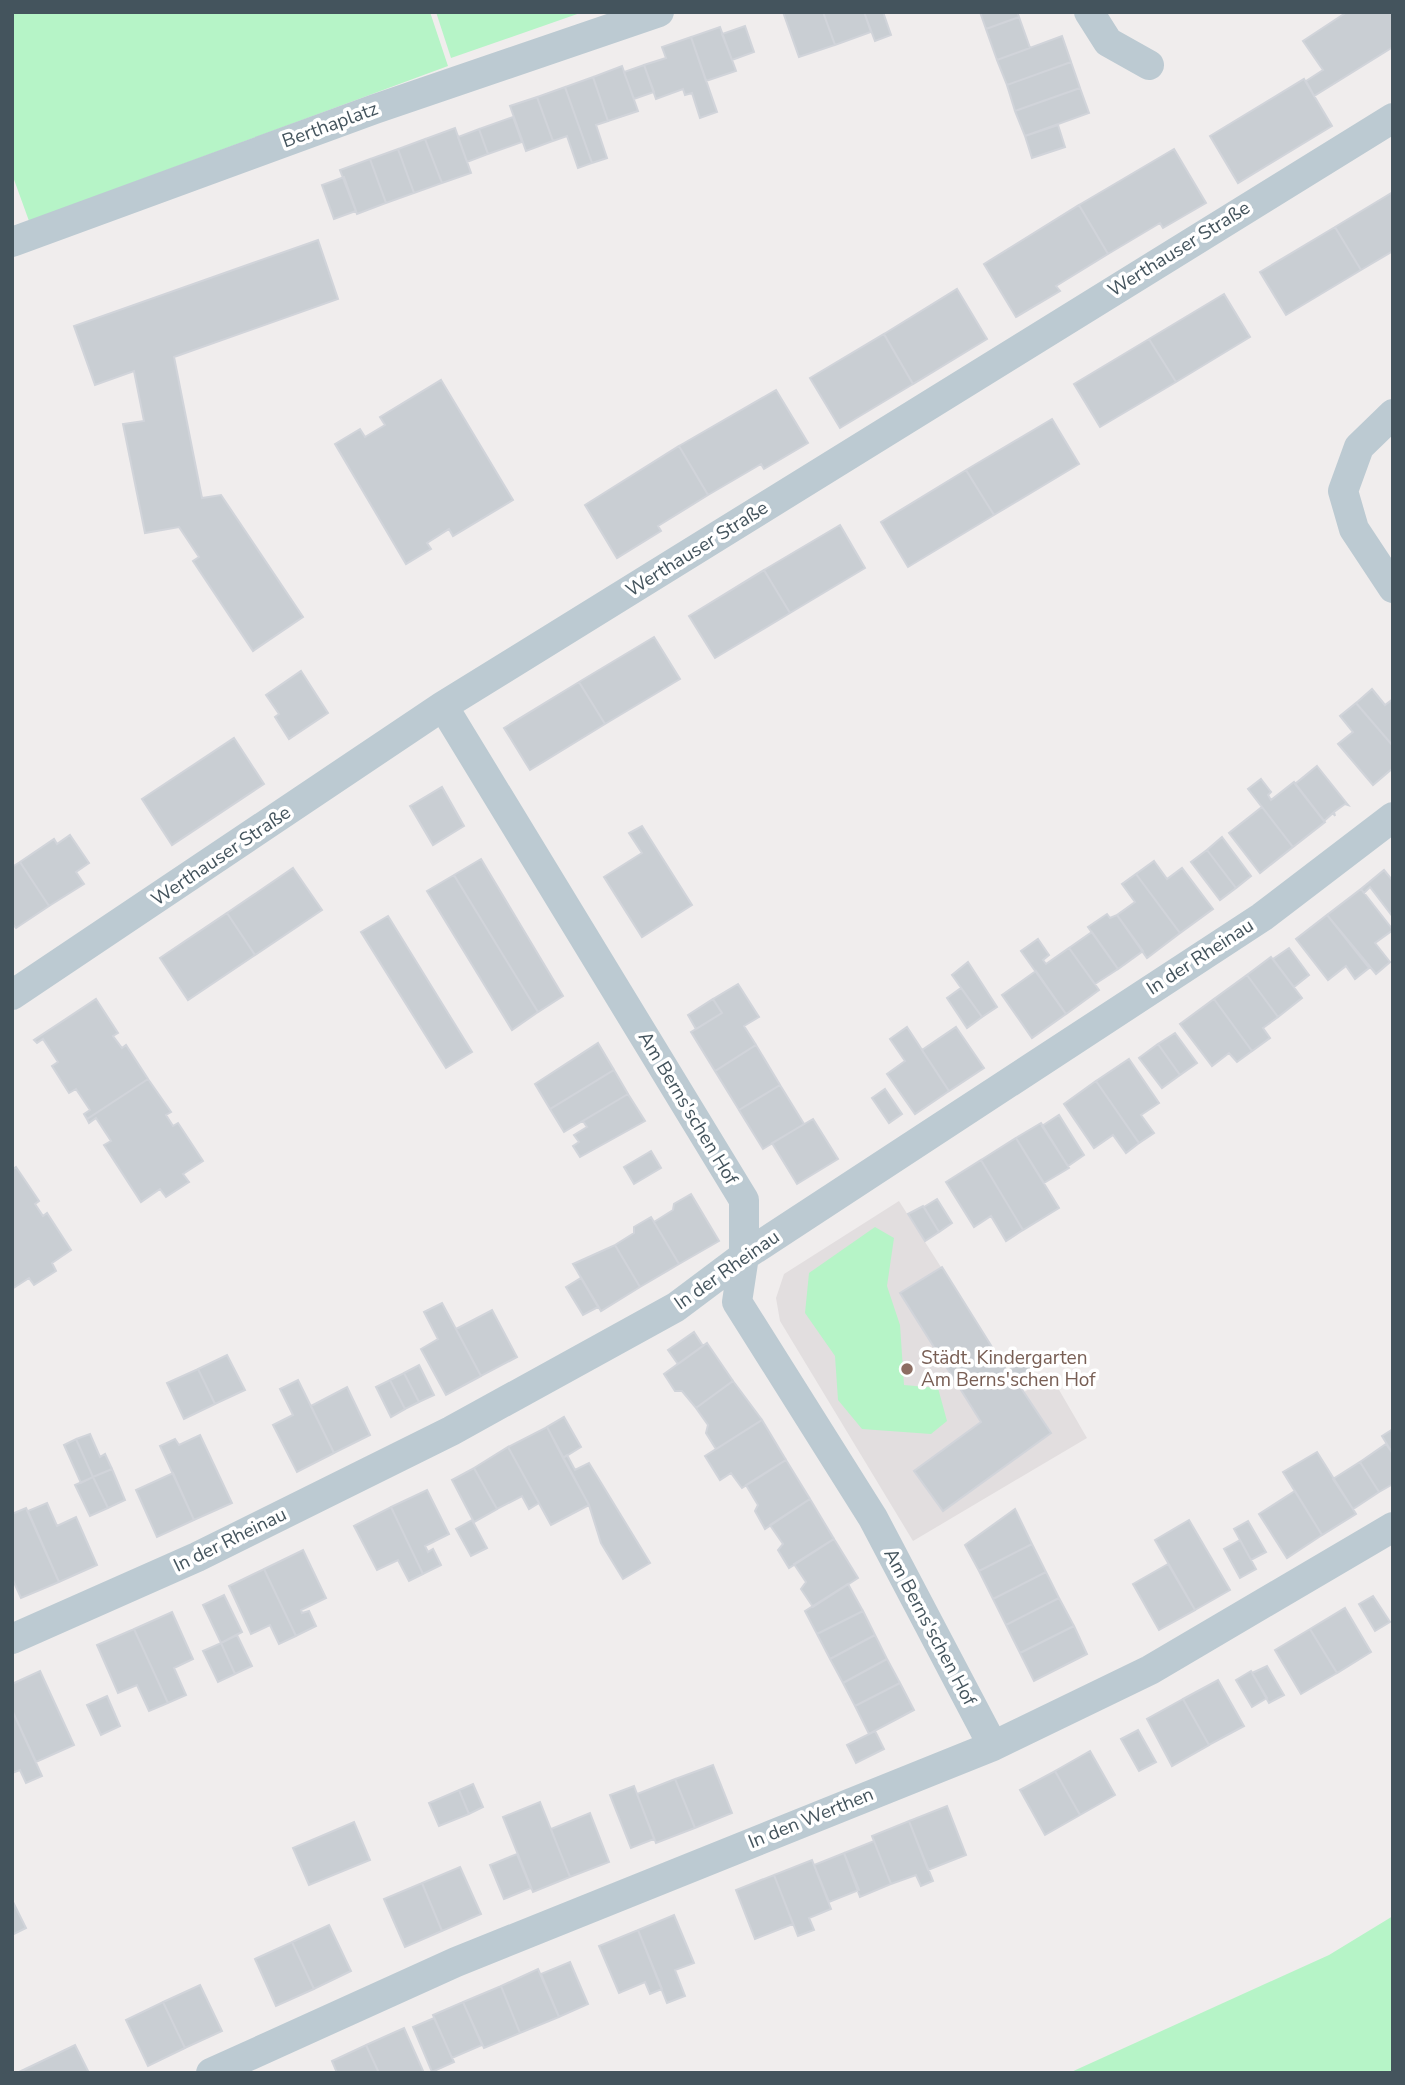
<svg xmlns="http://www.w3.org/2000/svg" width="1405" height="2085" font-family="'Nunito Sans',sans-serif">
<rect width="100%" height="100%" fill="#f0eded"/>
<path fill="#e2dedf" d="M899 1201 1007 1371 1031 1377 1020 1385 1024 1392 1051 1376 1087 1438 913 1541 780 1321 776 1298 784 1274Z"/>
<path fill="#b6f4c7" d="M12 12H430L448 66 29 221 12 174Z
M436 12H583L451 58Z
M875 1227 894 1238 887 1286 900 1325 904 1385 938 1388 947 1421 931 1434 862 1429 838 1400 835 1356 805 1313 809 1273Z
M1393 1916V2073H1069L1329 1955Z"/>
<path fill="#c9ced3" stroke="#d1d4da" stroke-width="2" d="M783 12H823L835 45 799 57Z
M823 12H864L871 32 835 45Z
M864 12H883L891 35 875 41Z
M980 12H1017L1019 17 986 29Z
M1347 12H1393V47L1314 96 1306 81 1323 70 1303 41Z
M1019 17 1030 48 997 60 986 29Z
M745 26 754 52 732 60 722 34Z
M720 27 736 71 706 81 691 37Z
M1062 36 1071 62 1007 85 997 60Z
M691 37 717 112 700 118 692 93 685 95 683 89 656 99 644 65 666 58 662 47Z
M1071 62 1080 88 1015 111 1007 85Z
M644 65 654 92 634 99 624 72Z
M622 66 638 111 608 121 593 77Z
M593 77 608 121 596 125 607 158 592 163 565 87Z
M1304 79 1332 126 1238 183 1210 136Z
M565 87 592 163 578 168 567 136 553 141 537 97Z
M1080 88 1089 113 1025 136 1015 111Z
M537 97 553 141 526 151 510 106Z
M513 117 522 142 488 154 479 129Z
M1058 125 1065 147 1032 158 1025 136Z
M455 128 471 173 442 183 425 139Z
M479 129 488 154 467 162 458 137Z
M425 139 442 183 414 193 398 149Z
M398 149 414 193 386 203 370 159Z
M1174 149 1206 203 1163 228 1160 223 1108 254 1079 205Z
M370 159 386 203 357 214 340 170Z
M344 177 356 211 334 219 322 185Z
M1393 192V251L1361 270 1335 227Z
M1079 205 1108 254 1056 286 1060 291 1016 317 984 264Z
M1335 227 1361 270 1286 315 1260 272Z
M318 240 338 299 174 357 202 498 221 495 303 617 253 651 193 561 199 557 179 527 145 533 123 424 144 421 134 371 95 385 74 326Z
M957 289 987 339 913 384 884 334Z
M1224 294 1250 337 1176 382 1149 339Z
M884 334 913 384 840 428 810 378Z
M1149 339 1176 382 1100 427 1074 384Z
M441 380 513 500 453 536 449 529 427 543 431 549 406 564 335 444 360 429 365 437 385 425 380 417Z
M776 390 808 443 764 469 761 464 708 495 679 446Z
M1052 419 1079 464 994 515 966 470Z
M679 446 708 495 658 526 661 531 617 558 585 505Z
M966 470 994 515 908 567 881 522Z
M840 525 865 568 790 613 764 570Z
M764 570 790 613 715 658 689 616Z
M654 637 680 679 605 724 579 682Z
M301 671 328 713 289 739 275 717 279 714 266 695Z
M579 682 605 724 530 770 504 728Z
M1372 689 1385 705 1393 699V746L1356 703Z
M1356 703 1393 746V768L1373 785 1338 744 1353 732 1340 716Z
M234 738 264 784 172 845 142 799Z
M1317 766 1348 805 1345 804 1334 812 1335 816 1333 813 1324 821 1295 784Z
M1261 779 1271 792 1268 795 1271 800 1294 782 1325 822 1293 847 1248 789Z
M442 787 464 826 433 845 410 806Z
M1262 807 1293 847 1260 873 1229 833Z
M642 826 692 905 642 937 604 877 642 853 629 833Z
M70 835 89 863 76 872 84 884 49 906 20 862 54 839 57 844Z
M1222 837 1251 876 1236 888 1207 850Z
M1207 850 1236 888 1220 900 1191 862Z
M481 859 563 996 538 1012 454 875Z
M1154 861 1167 879 1182 868 1213 909 1180 933 1136 874Z
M20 862 49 906 16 928 12 923V867Z
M293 868 322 910 255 955 227 913Z
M1384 870 1393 881V917L1370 887 1364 893 1361 889Z
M1136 874 1180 933 1147 958 1117 915 1135 902 1122 884Z
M454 875 538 1012 512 1030 427 891Z
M1361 889 1393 930 1375 943 1390 962 1376 974 1327 915Z
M227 913 255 955 188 1000 160 958Z
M1107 914 1110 918 1117 915 1143 951 1118 969 1088 927Z
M1327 915 1369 968 1355 979 1346 966 1328 980 1296 939Z
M388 916 472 1052 446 1068 361 932Z
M1092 932 1118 969 1095 984 1069 948Z
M1038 939 1049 955 1043 960 1046 964 1069 948 1099 990 1066 1014 1021 951Z
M1289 948 1309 975 1294 987 1273 959Z
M1271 957 1302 998 1278 1017 1247 975Z
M968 962 997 1007 982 1017 952 975Z
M1036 971 1066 1014 1032 1038 1002 995Z
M1247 975 1278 1017 1263 1028 1270 1038 1252 1051 1214 999Z
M738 984 759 1017 744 1026 756 1045 715 1071 691 1032 722 1013 713 999Z
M961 988 982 1017 967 1028 947 998Z
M96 999 118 1033 113 1036 122 1048 126 1045 148 1079 87 1119 84 1114 90 1110 76 1089 69 1093 52 1066 58 1062 43 1039 37 1043 34 1040Z
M713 999 722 1013 696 1029 688 1015Z
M1214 999 1252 1051 1237 1062 1229 1053 1212 1066 1180 1024Z
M907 1027 949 1091 915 1114 887 1074 905 1061 890 1039Z
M956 1027 984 1068 949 1091 922 1050Z
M1175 1033 1197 1063 1180 1075 1158 1044Z
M598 1043 614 1070 550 1109 535 1084Z
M1158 1044 1180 1075 1162 1088 1139 1058Z
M756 1045 780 1085 739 1110 715 1071Z
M1129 1059 1159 1103 1141 1115 1154 1133 1139 1143 1096 1081Z
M614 1070 628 1094 564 1132 550 1109Z
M148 1079 171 1112 166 1115 173 1126 178 1123 203 1161 183 1174 189 1182 166 1197 160 1189 141 1202 104 1145 111 1141 96 1118 89 1123 87 1119Z
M1096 1081 1139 1143 1126 1153 1113 1135 1094 1148 1064 1104Z
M780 1085 804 1124 763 1149 739 1110Z
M885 1089 902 1114 889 1123 872 1098Z
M628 1094 645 1121 580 1157 573 1146 579 1142 574 1135 587 1127 583 1121Z
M1059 1115 1084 1155 1068 1166 1042 1126Z
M813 1119 838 1159 797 1184 772 1143Z
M1041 1123 1069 1168 1044 1183 1016 1138Z
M1016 1138 1059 1208 1023 1230 981 1160Z
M651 1151 661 1168 634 1184 624 1167Z
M981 1160 1023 1230 1006 1241 991 1216 974 1227 946 1182Z
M16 1167 39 1201 35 1204 43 1216 47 1213 71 1250 52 1263 56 1271 34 1285 29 1278 12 1289V1170Z
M691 1194 719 1241 679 1264 654 1222 673 1210 674 1204Z
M937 1199 952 1223 939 1232 924 1207Z
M923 1206 939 1232 925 1241 908 1214Z
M651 1217 679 1264 640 1287 615 1245 634 1233V1227Z
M615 1245 640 1287 601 1311 573 1264Z
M942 1267 1007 1371 1021 1363 1033 1366 1031 1377 1019 1385 1051 1433 943 1511 914 1471 981 1422 900 1293Z
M581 1278 598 1307 583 1315 566 1287Z
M442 1303 481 1376 446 1395 421 1349 438 1339 424 1312Z
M492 1310 517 1357 481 1376 456 1329Z
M694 1332 703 1346 678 1364 668 1350Z
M707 1343 733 1381 696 1408 682 1391H675L664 1374Z
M227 1355 245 1390 215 1404 198 1369Z
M419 1365 434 1395 419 1402 404 1373Z
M198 1369 215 1404 184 1419 167 1383Z
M404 1373 419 1402 405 1409 390 1380Z
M298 1380 334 1453 297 1472 273 1425 293 1415 280 1389Z
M390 1380 405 1409 391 1417 376 1387Z
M733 1381 762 1420 716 1449 706 1433 708 1425 696 1408Z
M347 1387 370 1435 334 1453 311 1406Z
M564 1417 581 1447 563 1458 547 1427Z
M762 1420 786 1460 742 1488 731 1473 720 1480 705 1456Z
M547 1427 589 1505 551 1525 508 1447Z
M1393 1429V1454L1382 1436Z
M90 1434 100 1457 105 1454 112 1469 93 1477 76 1439Z
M200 1435 232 1503 194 1520 160 1446 175 1439 179 1445Z
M76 1439 93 1477 81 1483 64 1445Z
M1386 1444 1393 1454V1484L1379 1492 1360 1462Z
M508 1447 539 1503 529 1509 522 1496 497 1509 474 1468Z
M1317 1452 1356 1514 1322 1535 1283 1472Z
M567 1455 575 1470 589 1463 650 1563 623 1579 601 1543 589 1505 563 1458Z
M786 1460 810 1499 765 1529 755 1511 758 1505 746 1485Z
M1360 1462 1379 1492 1353 1509 1333 1479Z
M474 1468 497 1509 474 1522 452 1480Z
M112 1469 125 1500 108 1508 93 1477Z
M173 1473 194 1520 157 1537 136 1490Z
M93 1477 108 1508 90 1516 75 1485Z
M427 1490 449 1534 425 1546 428 1552 433 1549 441 1565 423 1574 391 1507Z
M1295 1491 1322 1535 1287 1558 1259 1514Z
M810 1499 834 1539 789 1568 778 1550 783 1544 770 1525Z
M47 1503 57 1526 76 1517 97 1565 59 1582 28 1511Z
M391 1507 423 1574 409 1581 398 1560 377 1570 354 1526Z
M26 1508 59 1582 21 1598 12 1578V1514Z
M1015 1509 1032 1544 979 1571 965 1545Z
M472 1520 487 1548 471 1556 456 1529Z
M1189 1520 1230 1590 1195 1610 1155 1540Z
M1248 1521 1266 1552 1251 1560 1234 1529Z
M834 1539 858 1578 813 1607 801 1589 806 1582 794 1564Z
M1240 1540 1256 1569 1240 1578 1224 1549Z
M1032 1544 1046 1572 993 1599 979 1571Z
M303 1550 326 1598 301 1610 302 1613 309 1611 316 1626 296 1636 264 1569Z
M1168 1564 1195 1610 1159 1630 1133 1584Z
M264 1569 296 1636 279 1644 270 1625 251 1634 229 1586Z
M1046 1572 1059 1598 1006 1625 993 1599Z
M848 1584 863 1611 817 1634 805 1611Z
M224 1595 242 1632 221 1643 203 1605Z
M1373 1596 1390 1622 1375 1631 1359 1604Z
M1059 1598 1074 1626 1020 1653 1006 1625Z
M1345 1608 1371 1652 1337 1673 1310 1629Z
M863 1611 875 1635 830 1659 817 1634Z
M172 1612 193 1659 174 1668 186 1695 168 1703 134 1629Z
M1074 1626 1087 1654 1034 1681 1020 1653Z
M134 1629 168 1703 149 1711 137 1685 118 1693 97 1645Z
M1310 1629 1337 1673 1301 1694 1275 1650Z
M237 1635 252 1666 235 1674 221 1643Z
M875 1635 887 1659 843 1683 830 1659Z
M221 1643 235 1674 218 1682 203 1651Z
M887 1659 900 1683 855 1706 843 1683Z
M1267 1666 1284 1695 1269 1703 1252 1673Z
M40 1671 74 1745 36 1762 12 1710V1684Z
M1251 1671 1267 1698 1252 1707 1236 1680Z
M1218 1680 1244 1726 1209 1745 1183 1699Z
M900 1683 914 1710 869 1734 855 1706Z
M107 1696 120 1726 101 1735 87 1705Z
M1183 1699 1209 1745 1172 1766 1147 1719Z
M12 1710 42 1776 26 1783 20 1770 12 1773Z
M1138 1730 1156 1762 1139 1771 1121 1739Z
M875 1731 884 1749 856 1763 847 1745Z
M1090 1751 1115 1795 1080 1815 1055 1771Z
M713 1765 732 1813 695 1828 675 1779Z
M1055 1771 1080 1815 1045 1835 1020 1790Z
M675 1779 695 1828 656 1843 637 1794Z
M473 1784 483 1807 469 1814 459 1790Z
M634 1786 654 1839 631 1848 610 1795Z
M459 1790 469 1814 439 1826 429 1803Z
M540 1802 570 1877 533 1892 503 1817Z
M947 1806 966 1855 928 1870 909 1821Z
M590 1813 609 1862 570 1877 551 1829Z
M909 1821 933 1881 921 1886 916 1875 891 1884 872 1836Z
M354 1822 370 1860 309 1885 293 1848Z
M874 1841 891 1884 860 1897 844 1853Z
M844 1853 859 1890 829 1902 814 1865Z
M517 1854 531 1888 504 1899 490 1865Z
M812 1860 831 1909 809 1918 814 1930 798 1936 774 1875Z
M460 1867 481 1914 442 1931 422 1883Z
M774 1875 793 1924 755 1939 736 1890Z
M422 1883 442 1931 405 1947 384 1899Z
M12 1900 26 1928 12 1935Z
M674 1915 694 1963 675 1970 685 1996 667 2003 638 1930Z
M329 1925 351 1971 314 1989 292 1942Z
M638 1930 662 1989 650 1994 645 1982 619 1993 599 1946Z
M292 1942 314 1989 276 2006 255 1959Z
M570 1962 588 2004 559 2017 541 1974Z
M538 1969 559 2017 520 2033 501 1986Z
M200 1985 222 2031 185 2048 163 2002Z
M501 1986 520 2033 484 2048 463 2002Z
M163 2002 185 2048 148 2066 126 2020Z
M463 2002 482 2045 452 2058 433 2015Z
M434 2018 454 2062 432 2072 413 2027Z
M404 2028 424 2073H379L366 2045Z
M75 2045 89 2073H17Z
M366 2045 379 2073H337L332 2061Z"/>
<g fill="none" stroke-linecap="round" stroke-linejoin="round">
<path stroke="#bccad2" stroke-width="30" d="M1089 12 1108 42 1149 65
M12 242 375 109 659 12
M1393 414 1359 447 1343 491 1354 529 1393 588
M443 706 744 1200V1256L737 1302 873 1518 993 1746
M12 995 443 706 1393 118
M12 1639 197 1557 451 1431 676 1307 744 1256 1262 917 1393 817
M211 2073 456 1962 993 1746 1150 1670 1393 1527"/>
</g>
<circle fill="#8d6e63" stroke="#fff" stroke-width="2.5" cx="907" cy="1369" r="7"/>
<g text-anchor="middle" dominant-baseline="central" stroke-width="7" stroke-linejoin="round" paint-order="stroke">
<g font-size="19" fill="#44545d" stroke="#fff">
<text transform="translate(330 125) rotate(-20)">Berthaplatz</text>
<text transform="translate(1179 249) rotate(-32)">Werthauser Straße</text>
<text transform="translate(697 549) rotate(-32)">Werthauser Straße</text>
<text transform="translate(221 856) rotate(-34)">Werthauser Straße</text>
<text transform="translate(1200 957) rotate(-33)">In der Rheinau</text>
<text transform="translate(688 1108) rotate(59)">Am Berns'schen Hof</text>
<text transform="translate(727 1270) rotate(-35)">In der Rheinau</text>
<text transform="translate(230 1540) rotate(-26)">In der Rheinau</text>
<text transform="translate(930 1627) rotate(62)">Am Berns'schen Hof</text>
<text transform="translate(811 1818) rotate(-22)">In den Werthen</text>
</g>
<g font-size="19" fill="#785e54" stroke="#fff" text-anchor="start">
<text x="921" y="1358">Städt. Kindergarten<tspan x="921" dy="22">Am Berns'schen Hof</tspan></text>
</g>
</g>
<rect width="1405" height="2085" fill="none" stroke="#44545d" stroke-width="28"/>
</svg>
